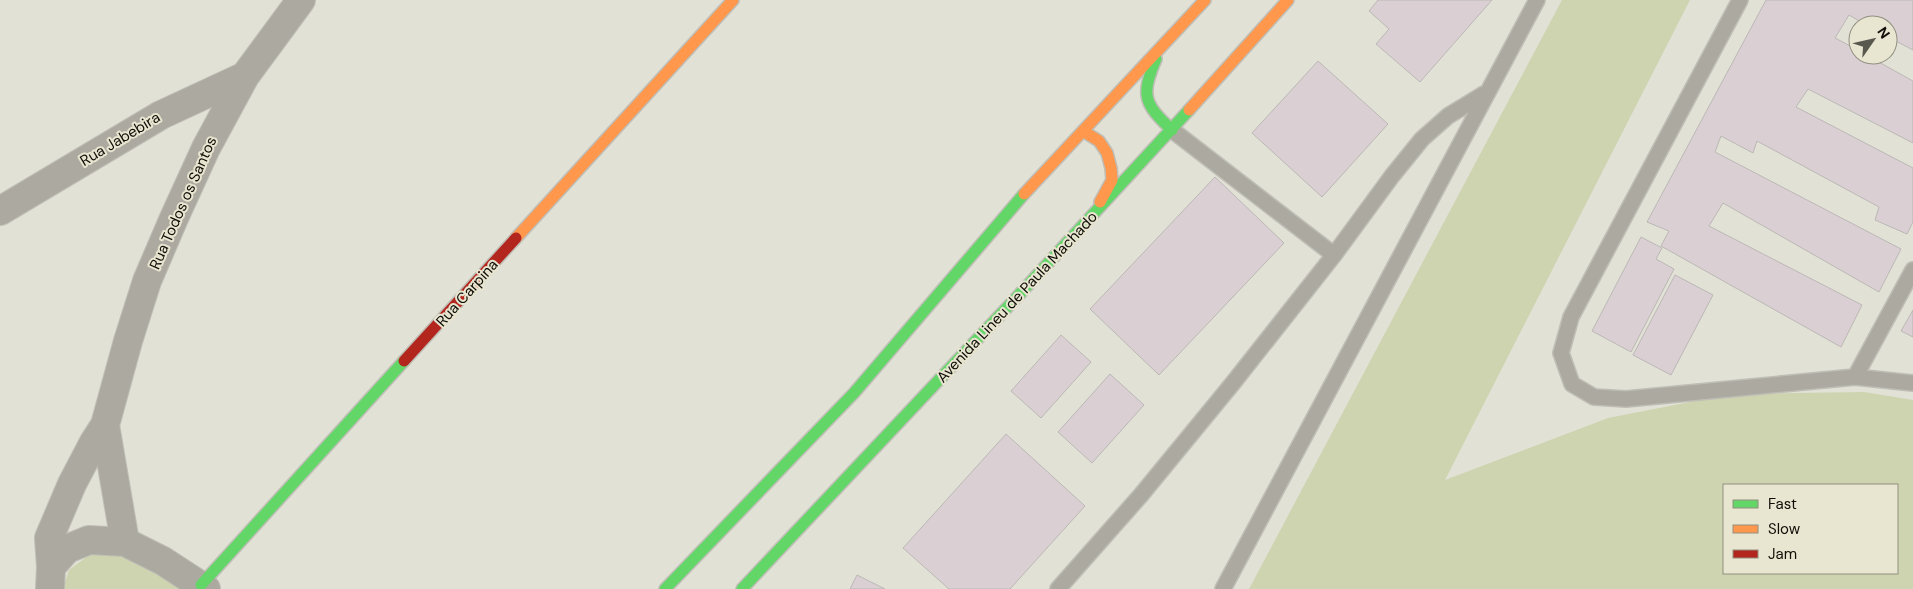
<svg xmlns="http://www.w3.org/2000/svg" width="1913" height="589" font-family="'DM Sans',sans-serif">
<rect width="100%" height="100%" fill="#e2e1d6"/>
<path fill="#cfd4b0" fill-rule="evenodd" d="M1562 0H1690L1445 480 1608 418 1731 394 1864 392 1913 400V589H1249ZM1724 485H1897V573H1724Z
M111 550 157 571 181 589H63L69 570 92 553Z"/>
<path fill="#dad0d4" stroke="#bbb7b5" d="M1378 0H1492L1420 82 1376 44 1389 29 1369 11Z
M1766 0H1913V50L1888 37V25H1866L1849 15 1835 38 1858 50V55H1866L1913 81V143L1808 89 1796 107 1913 168V222L1907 234 1875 220 1879 207 1757 141 1753 153 1721 136 1715 152 1901 249 1879 292 1723 203 1709 226 1862 305 1841 347 1661 246 1669 231 1647 222Z
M1318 61 1388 124 1322 197 1252 133Z
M1215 177 1284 243 1159 375 1090 309Z
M1641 237 1662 248 1656 259 1674 269 1631 352 1592 331Z
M1675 275 1713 295 1671 375 1633 355Z
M1913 310V337L1901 331Z
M1061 335 1091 362 1041 418 1011 391Z
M1110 374 1144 405 1092 463 1058 432Z
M1006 434 1085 506 1010 589H949L903 548Z
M857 575 885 589H850Z"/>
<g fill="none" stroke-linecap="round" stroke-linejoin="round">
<g stroke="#bfbeb6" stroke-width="18">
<path id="lane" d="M1740 0 1571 317 1561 353 1572 384 1594 397 1626 399 1855 377 1913 383
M1172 130 1334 255 1392 176 1422 139 1448 116 1484 94
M1855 377 1913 270
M1058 589 1141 495 1233 383 1334 255
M1223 589 1537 0"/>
</g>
<g stroke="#bfbeb6" stroke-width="30">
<path id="street" d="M0 211 161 115 245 76
M105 425 125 542
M51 567 49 538 72 484 94 442 105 425 128 341 147 281 174 218 206 148 245 76 301 0
M50 589 51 567 67 549 89 540 125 542 163 561 206 589"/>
</g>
<g stroke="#bfbeb6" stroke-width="14">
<path id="fast" d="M1156 59C1141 95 1143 103 1172 130
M201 585 404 361
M665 589 854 393 1024 194
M742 589 1017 297 1189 110"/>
</g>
<g stroke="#bfbeb6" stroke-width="14">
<path id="slow" d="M1189 110 1288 0
M1083 131 1099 141 1107 153 1111 168 1112 180 1100 202
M1024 194 1205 0
M516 238 733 0"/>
</g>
<g stroke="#bfbeb6" stroke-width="14">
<path id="jam" d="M404 361 516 238"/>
</g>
<use href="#lane" stroke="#aca9a0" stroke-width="15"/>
<use href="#street" stroke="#aca9a0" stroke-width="28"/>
<use href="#fast" stroke="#63d668" stroke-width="11"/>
<use href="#slow" stroke="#ff974d" stroke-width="11"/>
<use href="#jam" stroke="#b3261e" stroke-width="11"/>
</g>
<g text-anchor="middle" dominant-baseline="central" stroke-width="4" stroke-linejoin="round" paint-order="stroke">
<g font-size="15" fill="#0f0e07" stroke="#e8e5d0">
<text transform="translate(120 139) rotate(-31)">Rua Jabebira</text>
<text transform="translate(183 203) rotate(-66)">Rua Todos os Santos</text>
<text transform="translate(467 293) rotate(-48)">Rua Carpina</text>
<text transform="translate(1017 297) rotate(-47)">Avenida Lineu de Paula Machado</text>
</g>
</g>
<rect x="1723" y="484" width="175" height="90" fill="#e8e5d0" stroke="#918f80"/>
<rect x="1733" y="500" width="25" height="8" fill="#63d668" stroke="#918f80"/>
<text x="1768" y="509" font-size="15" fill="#0f0e07">Fast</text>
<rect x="1733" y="525" width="25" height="8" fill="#ff974d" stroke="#918f80"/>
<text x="1768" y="534" font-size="15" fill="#0f0e07">Slow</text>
<rect x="1733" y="550" width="25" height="8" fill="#b3261e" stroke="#918f80"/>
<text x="1768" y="559" font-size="15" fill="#0f0e07">Jam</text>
<g transform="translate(1873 40) rotate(56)"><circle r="24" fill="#e8e5d0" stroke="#918f80"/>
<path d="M0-4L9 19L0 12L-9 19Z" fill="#59584f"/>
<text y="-8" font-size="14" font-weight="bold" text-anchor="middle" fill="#0f0e07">N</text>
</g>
</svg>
